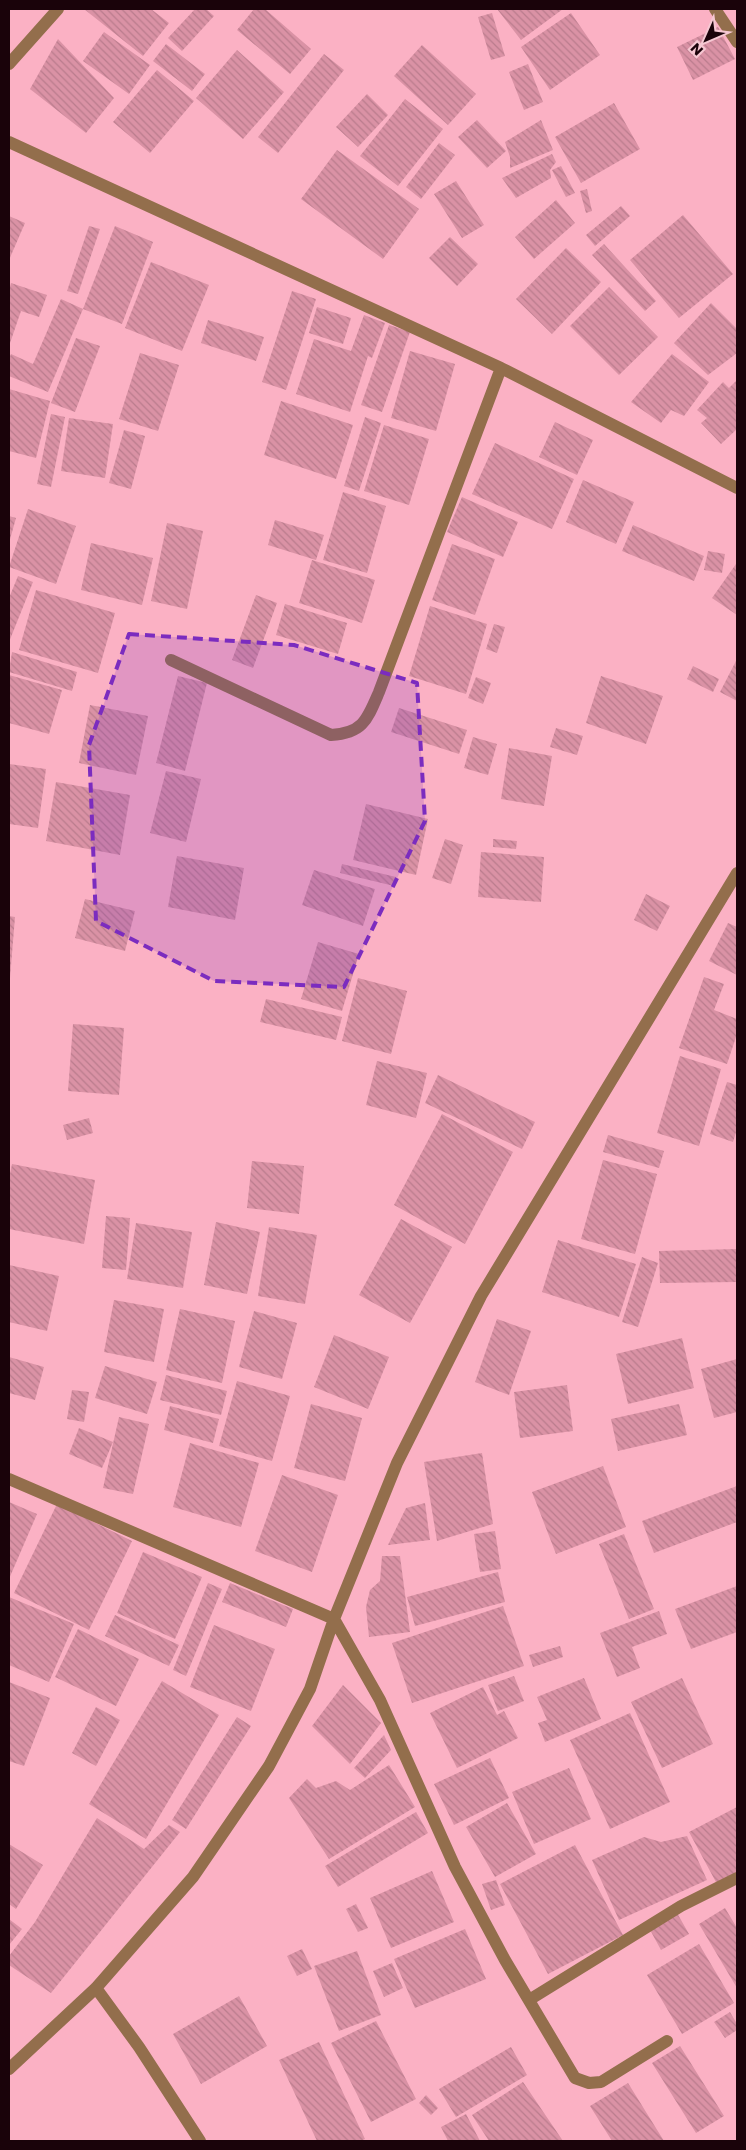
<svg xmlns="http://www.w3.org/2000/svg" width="746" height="2150" font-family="Poppins,sans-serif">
<defs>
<pattern id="building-back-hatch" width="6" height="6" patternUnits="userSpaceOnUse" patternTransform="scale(1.25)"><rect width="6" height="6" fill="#da92a5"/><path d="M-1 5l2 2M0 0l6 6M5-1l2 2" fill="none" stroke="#ba7c8d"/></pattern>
</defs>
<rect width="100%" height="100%" fill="#fbb1c4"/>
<path fill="url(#building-back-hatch)" d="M84 9H151L169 23 143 56Z
M195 9H206L214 16 182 51 168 38Z
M254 9H265L311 49 290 74 237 30Z
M497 9H563L521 40Z
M492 13 505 56 491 60 478 17Z
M571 13 600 55 550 90 521 47Z
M718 27 735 59 693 80 677 47Z
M104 32 150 65 129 94 83 61Z
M58 39 114 98 86 133 30 89Z
M166 44 205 74 192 91 153 61Z
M422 45 476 94 448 125 394 76Z
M237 50 284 92 243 139 196 98Z
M324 54 344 70 278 153 258 137Z
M528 64 543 102 524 110 509 72Z
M157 70 194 101 150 153 113 122Z
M367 94 388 115 358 147 336 127Z
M405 99 443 129 398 186 360 156Z
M614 103 640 149 581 183 555 137Z
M477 120 506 151 487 168 458 137Z
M541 120 553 150 510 168V157L505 142Z
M439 143 455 155 421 199 406 187Z
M337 150 419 209 383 259 301 199Z
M552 154 556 162 550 170 551 178 516 198 502 178Z
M561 166 575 193 566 197 552 170Z
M456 181 484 225 462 238 434 194Z
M587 189 592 211 586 213 580 191Z
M556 200 575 223 534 259 515 237Z
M621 206 630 216 595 246 586 235Z
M683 215 733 274 679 318 630 260Z
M9 216 25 223 9 260Z
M89 226 100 229 78 294 67 291Z
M115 226 153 242 122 324 83 309Z
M450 237 478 264 457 286 429 258Z
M604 244 656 301 645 311 592 255Z
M566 248 601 282 552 334 516 299Z
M151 262 209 285 182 351 125 328Z
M11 283 47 295 39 317 21 311 9 346V291Z
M609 287 658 337 619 375 570 326Z
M292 291 316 299 286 390 262 382Z
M61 299 83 309 48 392 9 376V359L11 354 33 364Z
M711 303 737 329V353L708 375 674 343Z
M317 307 351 318 343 344 309 333Z
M364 315 385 323 372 358 368 356 350 412 296 394 314 339 351 351Z
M208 320 264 337 256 361 201 343Z
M389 325 410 332 382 412 361 405Z
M76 338 100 346 75 412 51 403Z
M410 351 455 364 436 431 391 418Z
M140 353 179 365 158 431 119 419Z
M672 354 709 382 684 416 671 410 661 423 631 402Z
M737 380V429L721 444 701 423 707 418 697 410 723 382 729 388Z
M9 389 50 401 36 458 9 451Z
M281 401 353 425 336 479 264 455Z
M51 414 65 417 51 487 37 484Z
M365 417 381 423 359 491 344 486Z
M69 418 113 424 105 478 61 471Z
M555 422 593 440 577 475 539 457Z
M384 425 429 439 409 505 364 491Z
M124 430 145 436 131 489 109 483Z
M495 443 574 479 552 529 472 494Z
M583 480 634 502 616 544 566 522Z
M343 492 386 506 367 573 323 560Z
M462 497 518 522 503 557 447 532Z
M28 509 76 526 56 584 9 567Z
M9 516 16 518 9 543Z
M275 520 324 535 316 560 268 545Z
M167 523 203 531 187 609 151 601Z
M633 525 704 556 694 581 622 551Z
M91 543 153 558 142 605 81 590Z
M452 544 495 559 475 615 432 600Z
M708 551 725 554 722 573 704 570Z
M312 560 375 580 362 623 299 603Z
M736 564 737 565V615L712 598Z
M18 576 33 582 9 642V598Z
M36 590 115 613 98 673 19 650Z
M256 595 277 603 253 668 232 660Z
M285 604 347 623 338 654 276 635Z
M430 606 487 624 466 694 409 676Z
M494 624 505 627 497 653 486 649Z
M12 652 77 672 72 691 9 672Z
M737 659V701L720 692Z
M693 666 719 679 713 692 687 679Z
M9 675 62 690 49 734 9 723Z
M178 676 207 683 185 771 156 763Z
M601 676 663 696 646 744 586 723Z
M476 677 491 683 483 704 468 698Z
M90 705 148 716 136 775 79 763Z
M399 708 467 730 459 754 391 732Z
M556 728 583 736 577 755 550 747Z
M473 737 497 744 488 775 464 768Z
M509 748 552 756 544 806 501 799Z
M9 764 46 769 38 828 9 824Z
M166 771 201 779 186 842 150 833Z
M56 782 130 795 120 855 46 841Z
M366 804 428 819 416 875 353 860Z
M445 839 463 845 451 884 432 878Z
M493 839 517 841 516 849 493 847Z
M481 852 544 857 541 902 478 897Z
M177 856 244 868 235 920 168 907Z
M342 864 396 877 394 886 340 873Z
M314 870 375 889 363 926 302 905Z
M646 894 670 906 657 931 634 920Z
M85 899 135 911 125 951 75 938Z
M9 916 15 917 10 978H9Z
M728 923 737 927V975L709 961Z
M318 942 359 954 342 1011 301 999Z
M704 977 724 984 714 1010 737 1019V1034L727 1064 679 1048Z
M358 978 407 991 391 1054 342 1041Z
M266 999 342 1017 336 1040 260 1022Z
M73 1024 124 1028 119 1095 68 1091Z
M680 1056 721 1069 699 1146 657 1133Z
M377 1061 427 1073 416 1118 366 1105Z
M438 1075 535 1122 522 1149 425 1103Z
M727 1082 737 1085V1129L733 1142 710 1134Z
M442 1114 513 1152 465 1244 394 1205Z
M89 1118 93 1133 67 1140 63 1125Z
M608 1135 664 1151 659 1168 603 1152Z
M603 1160 657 1174 635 1254 581 1239Z
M252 1161 304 1166 299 1214 247 1208Z
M12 1164 95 1180 84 1244 9 1229V1179Z
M106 1216 130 1218 126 1270 102 1268Z
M401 1219 452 1247 410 1323 359 1295Z
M216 1222 260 1232 247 1294 204 1285Z
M136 1223 192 1232 183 1288 127 1279Z
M269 1227 317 1235 305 1304 258 1296Z
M558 1240 636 1264 619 1317 542 1292Z
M737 1249V1282L660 1283 659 1251Z
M642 1257 658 1263 638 1327 622 1322Z
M9 1265 59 1276 47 1331 9 1322Z
M114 1300 164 1309 154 1362 104 1352Z
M180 1309 235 1321 222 1383 166 1370Z
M254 1311 297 1323 282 1379 239 1367Z
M497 1319 531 1331 509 1395 475 1382Z
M334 1335 389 1357 368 1409 314 1387Z
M682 1338 694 1388 628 1404 616 1354Z
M9 1357 44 1367 35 1400 9 1393Z
M737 1359V1412L714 1418 701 1369Z
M105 1366 157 1382 147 1414 95 1398Z
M166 1375 227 1391 221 1415 160 1400Z
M237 1381 290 1396 272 1461 219 1446Z
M567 1385 573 1431 520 1438 514 1392Z
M72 1390 89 1392 84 1422 67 1419Z
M311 1404 362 1418 345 1481 294 1468Z
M679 1404 687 1435 618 1451 611 1419Z
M170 1406 219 1419 213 1443 164 1430Z
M119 1417 149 1424 133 1494 103 1488Z
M79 1428 113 1442 102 1468 69 1454Z
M190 1443 259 1463 241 1527 173 1507Z
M482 1453 493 1524 437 1541 424 1462Z
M603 1466 626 1527 556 1554 532 1492Z
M282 1475 338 1495 312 1572 255 1551Z
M737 1486V1522L654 1553 642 1521Z
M9 1502 37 1514 9 1579Z
M425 1503 430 1540 388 1545 406 1508Z
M57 1504 132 1541 89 1630 14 1593Z
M495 1531 501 1569 480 1572 474 1534Z
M624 1534 654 1609 629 1619 599 1544Z
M143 1552 202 1577 175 1639 117 1613Z
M382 1556H400L410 1632 369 1637 366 1607 370 1590 380 1581Z
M498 1572 505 1602 415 1626 407 1597Z
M208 1583 222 1589 186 1676 173 1670Z
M230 1583 293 1609 286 1627 222 1602Z
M737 1586V1632L691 1649 675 1609Z
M9 1597 74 1624 49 1682 9 1665Z
M503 1606 524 1666 412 1703 392 1643Z
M659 1611 667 1634 632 1647 640 1668 617 1677 600 1633Z
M115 1615 179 1645 169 1666 105 1636Z
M214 1625 275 1649 251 1711 190 1687Z
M78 1629 139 1659 116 1706 55 1677Z
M560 1646 563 1657 533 1667 529 1655Z
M514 1676 524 1701 498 1711 488 1685Z
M584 1678 601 1719 545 1742 538 1723 547 1720 537 1697Z
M682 1678 713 1744 662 1768 631 1702Z
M162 1681 219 1715 146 1839 89 1804Z
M9 1682 50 1698 24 1766 9 1761Z
M343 1685 381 1723 350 1764 312 1726Z
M483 1687 497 1715 504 1711 518 1738 457 1768 430 1713Z
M96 1707 120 1720 96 1766 72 1753Z
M630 1713 670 1802 610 1829 570 1740Z
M237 1717 251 1726 186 1829 172 1820Z
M384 1735 391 1750 365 1778 354 1768Z
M490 1758 509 1798 454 1825 434 1784Z
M389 1765 415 1807 329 1859 289 1798 307 1779 316 1788 336 1781 350 1790Z
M569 1768 591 1819 534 1844 512 1792Z
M507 1803 536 1854 495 1877 466 1827Z
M737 1807V1873L717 1884 689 1832Z
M416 1812 428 1833 338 1887 325 1866Z
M97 1818 144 1849 169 1825 180 1832 51 1993 9 1965V1956L35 1922Z
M687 1836 707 1880 619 1920 592 1860 644 1837 661 1842Z
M9 1844 43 1865 16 1909 9 1904Z
M575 1845 623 1935 548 1974 500 1884Z
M432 1871 454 1922 391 1948 370 1898Z
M496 1880 505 1905 491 1910 482 1884Z
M356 1904 368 1928 358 1932 346 1909Z
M725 1908 737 1928V1988L699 1924Z
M677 1913 689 1934 661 1950 649 1928Z
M9 1919 22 1929 9 1945Z
M465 1929 486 1979 415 2008 394 1959Z
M699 1944 734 2003 682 2034 647 1975Z
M302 1949 312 1969 297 1976 287 1956Z
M357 1951 381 2015 339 2031 314 1966Z
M392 1963 403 1988 384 1997 373 1971Z
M239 1996 267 2046 201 2084 173 2034Z
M730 2012 737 2024V2030L725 2038 714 2022Z
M376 2021 416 2099 371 2122 331 2043Z
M319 2042 365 2139 360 2141H317L279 2060Z
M680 2046 724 2116 696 2133 652 2063Z
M511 2047 527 2075 456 2117 439 2089Z
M523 2082 563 2141H489L472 2115Z
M628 2083 664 2141H612L590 2106Z
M426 2095 438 2108 431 2115 419 2103Z
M466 2114 480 2141H448L441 2127Z"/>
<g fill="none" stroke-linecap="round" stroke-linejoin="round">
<path stroke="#936e4c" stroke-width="12" d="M715 9 737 42
M9 64 58 9
M9 142 501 368 737 488
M171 660 331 735C363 733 367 720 379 692L501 368
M9 1479 334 1619 380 1700 455 1867 505 1960 575 2078 589 2083 601 2082 667 2041
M96 1988 139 2047 200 2141
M529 2000 681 1906 737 1878
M9 2069 96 1988 193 1877 269 1766 310 1689 334 1619 397 1463 481 1296 737 873"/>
</g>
<path fill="#7b2cbf" fill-opacity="0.2" stroke="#7b2cbf" stroke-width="4" stroke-dasharray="10 6" stroke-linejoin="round" d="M129 634 294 645 417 683 425 821 344 987 214 981 96 921 89 745Z"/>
<rect width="746" height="2150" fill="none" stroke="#1a030a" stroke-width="20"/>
<g transform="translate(706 40) rotate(225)" stroke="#f6c8d3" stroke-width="4" paint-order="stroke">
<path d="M0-4L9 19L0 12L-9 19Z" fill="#1a030a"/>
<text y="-8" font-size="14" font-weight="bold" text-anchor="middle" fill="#1a030a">N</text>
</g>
</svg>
